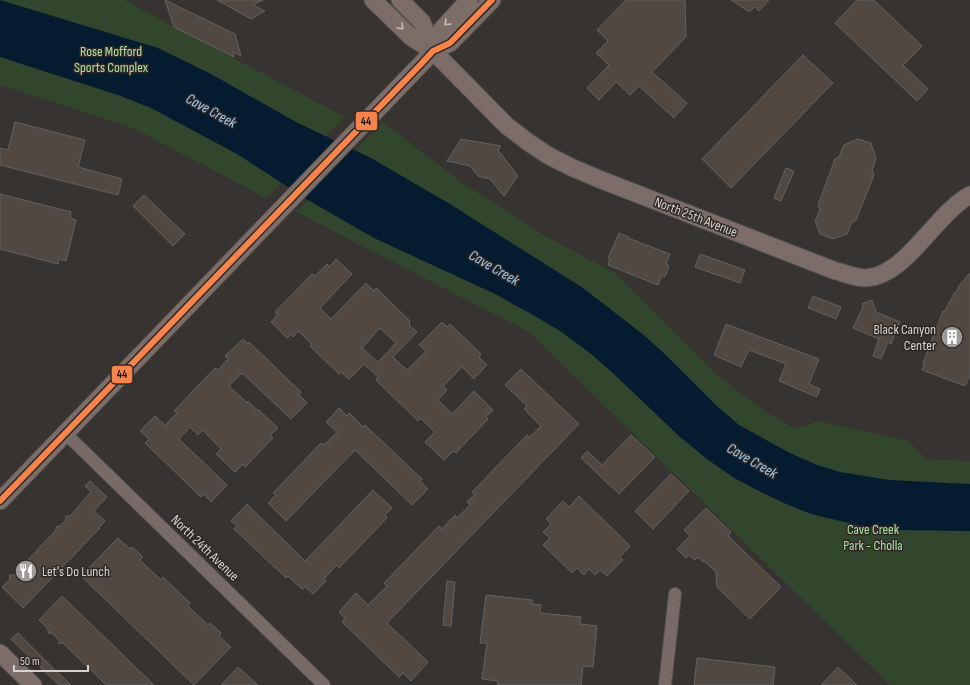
<svg xmlns="http://www.w3.org/2000/svg" width="970" height="685" font-family="'Sofia Sans Condensed',sans-serif">
<rect width="100%" height="100%" fill="#363330"/>
<path fill="#31462d" d="M0 0H124L345 117 266 198 133 128 0 85Z
M383 122 465 185 511 213 538 232 615 273 721 378 766 412 795 429 818 421 908 441 926 459 970 461V685H890L529 332 296 212Z"/>
<path fill="#051b2f" d="M0 0 158 48 211 74 296 122 371 158 450 204 583 288 645 336 668 357 719 408 739 425 790 453 817 465 840 472 889 480 970 484V531L892 530 861 526 811 514 784 503 761 492 734 478 707 459 680 437 616 376 590 353 560 331 535 316 495 294 374 238 308 200 237 154 151 108 118 95 0 57Z"/>
<path fill="#514842" stroke="#64615f" fill-rule="evenodd" d="M165 0 235 34 241 56 233 52 234 57 174 27Z
M217 0H263L253 5 265 11 251 19Z
M626 0H685L686 37 652 72 687 103 674 118 639 86 630 95 616 82 599 100 587 88 609 65 596 53 608 41 597 30Z
M731 0H769L759 11 755 7 750 11H748Z
M857 0H874L922 46 903 65 928 89 917 101 835 23Z
M803 55 833 83 731 188 702 159Z
M15 122 85 140 78 167 122 179 118 195 0 165V148L8 150Z
M461 139 501 146 498 150 518 176 504 196 490 179 478 176 470 166 447 161Z
M858 139 871 143 876 158 872 170 874 175 856 220 852 222 847 234 833 239 820 234 815 221 820 210 818 205 835 159 839 157 844 145Z
M786 168 794 171 781 201 774 198Z
M0 194 71 212 70 218 76 220 66 261 59 259 58 264 0 249Z
M144 195 185 234 173 246 133 206Z
M619 233 629 237 628 238 670 254 666 264 669 266 665 277 662 275 658 285 608 265 610 259 608 258Z
M700 254 745 270 740 283 695 267Z
M336 259 352 274 320 308 331 319 366 283 374 291 376 288 410 321 409 322 410 323 409 325 417 332 393 357 407 370 426 351 419 345 442 322 447 327 450 324 481 354 479 357 487 365 474 379 462 367 443 386 447 390 438 400 452 414 474 391 493 410 486 417 488 419 456 453 453 451 444 460 425 442 435 432 420 418 418 421 376 380 378 377 364 364 349 379 341 372 339 374 310 346 312 344 298 331 293 337 291 335 287 338 271 322 278 314 275 312 312 274 315 276 327 264 329 267ZM380 328 396 343 378 362 362 348Z
M970 273V376L965 386 922 370 924 364 923 363 943 311 944 312 954 294 959 288 958 287Z
M813 296 841 307 836 319 808 308Z
M872 300 876 312 900 322 891 344 888 342 881 359 873 356 879 339 853 328 863 307 862 304Z
M726 324 819 359 809 384 820 389 817 397 779 381 786 364 749 350 741 367 714 355Z
M243 339 248 344 249 342 301 392 299 395 307 403 291 419 242 373 229 386 247 403 248 401 258 411 259 410 278 428 270 435 273 438 245 467 243 464 235 472 216 454 221 449 203 430 198 435 190 427 179 439 227 485 211 502 204 494 201 497 145 443 149 439 140 431 155 416 165 425 177 413 174 411 215 368 218 370 228 359 225 356Z
M521 369 579 424 387 623 428 662 411 681 403 673 399 677 342 622 345 618 339 612 356 593 368 605 387 586 384 583 439 526 442 529 455 515 457 518 470 505 467 502 475 494 472 492 527 435 530 437 541 426 524 409 527 406 505 385Z
M339 408 347 416 349 413 363 427 365 425 422 479 420 481 428 489 412 505 355 450 286 521 268 503 276 495 273 493 321 443 324 445 337 432 326 422Z
M631 435 655 457 619 494 581 458 587 451 602 465Z
M671 474 689 491 653 529 635 511Z
M90 481 107 497 94 511 105 521 99 528H100L23 608 2 587 10 579 9 575H14L20 568V564H24L56 530V527L60 526 66 520V516H70L91 492 85 486Z
M373 490 392 508 385 515 387 518 339 568 337 565 324 579 326 581 313 594 305 587 302 589 288 576 286 578 234 529 237 526 231 521 247 504 305 561Z
M579 496 630 546 620 557 623 560 607 576 600 570 595 575 589 569 584 575 577 568 572 573 543 545 550 538 543 532 551 524 546 519 563 501 569 507Z
M706 508 731 532 728 536 781 587 750 619 717 587 716 572 704 561 703 562 698 557 695 560 689 555 686 558 677 549 690 536 684 530Z
M118 538 130 549 132 547 143 557 140 560 161 580 163 577 190 603 188 606 208 625 210 623 221 633 219 636 231 647 194 685 81 576Z
M447 581 455 582 451 626 443 625Z
M486 595 532 600V604L541 605 540 613 581 617 580 624 597 626 593 667 583 666 581 685H497L498 681 482 679 487 643H480Z
M62 596 154 685H106L63 643 59 644V640L52 633H48V629L39 620Z
M18 633 50 665 71 685H59L44 671 11 639Z
M697 658 775 667 773 685H694Z
M238 667 258 685H221Z
M838 667 857 685H821Z"/>
<g fill="none" stroke-linecap="round" stroke-linejoin="round">
<g stroke="#52504e" stroke-width="14">
<path id="street" d="M65 433 324 685
M665 685 675 594"/>
</g>
<g stroke="#52504e" stroke-width="19">
<path id="secondary" d="M373 0 411 37 433 51 507 126 528 142 549 156 573 168 599 179 833 270C844 273 855 278 866 278 906 276 935 214 970 195
M400 0 422 22 433 51
M433 51 442 29 469 0
M0 501 422 63 433 51 450 43 492 0
M0 653 33 685"/>
</g>
<use href="#street" stroke="#786b67" stroke-width="12"/>
<use href="#secondary" stroke="#7c6d69" stroke-width="17"/>
<g stroke="#2e2824" stroke-width="9">
<path id="bus-1" d="M0 501 422 63 433 51 450 43 492 0"/>
</g>
<use href="#bus-1" stroke="#f8844c" stroke-width="6"/>
</g>
<defs><path id="oneway-chevron" d="M-2-3.5L2.5 0L-2 3.5" fill="none" stroke-width="1.6" stroke-linecap="round" stroke-linejoin="round"/></defs>
<g stroke="#c4bebb">
<use href="#oneway-chevron" transform="translate(447 23) rotate(133)"/>
<use href="#oneway-chevron" transform="translate(401 27) rotate(44)"/>
</g>
<defs>
<g id="building-disc" transform="scale(1.15)"><circle r="9.5" fill="#9e9a98" stroke="#2e2824"/><path d="M-4-6H4V6H1V3H-1V6H-4ZM-2.5-4.3h1.7v1.8h-1.7ZM.8-4.3h1.7v1.8H.8ZM-2.5-1h1.7V.8h-1.7ZM.8-1h1.7V.8H.8Z" fill="#fff"/></g>
<g id="restaurant-disc" transform="scale(1.15)"><circle r="9.5" fill="#9e9a98" stroke="#2e2824"/><path d="M-5-6h1v4h1v-4h1v4h1v-4h1v5L-1.5 .5V6h-2V.5L-5-1ZM5-6V6H3V1.5H1.5Q1.5-4 5-6Z" fill="#fff"/></g>
</defs>
<g fill-rule="evenodd">
<use href="#building-disc" x="952" y="337"/>
<use href="#restaurant-disc" x="26" y="571"/>
</g>
<g text-anchor="middle" dominant-baseline="central" stroke-width="3" stroke-linejoin="round" paint-order="stroke">
<g font-size="14" fill="#ace1a5" stroke="#2e2824">
<text x="111" y="51">Rose Mofford<tspan x="111" dy="16">Sports Complex</tspan></text>
<text x="873" y="529">Cave Creek<tspan x="873" dy="16">Park - Cholla</tspan></text>
</g>
<g font-size="14" fill="#d6d2d0" stroke="#2e2824">
<text transform="translate(696 217) rotate(21)">North 25th Avenue</text>
<text transform="translate(205 548) rotate(44)">North 24th Avenue</text>
</g>
<g font-size="14" fill="#d6d2d0" stroke="#2e2824" text-anchor="end">
<text x="936" y="329">Black Canyon<tspan x="936" dy="16">Center</tspan></text>
<text x="42" y="571" text-anchor="start">Let's Do Lunch</text>
</g>
<g font-size="15" font-style="italic" fill="#9eccf8" stroke="#2e2824">
<text transform="translate(211 111) rotate(29)">Cave Creek</text>
<text transform="translate(494 268) rotate(30)">Cave Creek</text>
<text transform="translate(752 461) rotate(30)">Cave Creek</text>
</g>
</g>
<g stroke="#2e2824" stroke-width="1.5">
<rect x="355" y="111" width="23" height="20" rx="4" fill="#f8844c"/>
<rect x="111" y="365" width="22" height="19" rx="4" fill="#f8844c"/>
</g>
<g font-size="11" text-anchor="middle" font-weight="bold" fill="#111">
<text x="366" y="125">44</text>
<text x="122" y="378">44</text>
</g>
<path d="M14 665v6h74v-6" fill="none" stroke="#d6d2d0" stroke-width="2"/>
<text x="20" y="665" font-size="12" fill="#d6d2d0" stroke="#2e2824" stroke-width="3" paint-order="stroke">50 m</text>
</svg>
